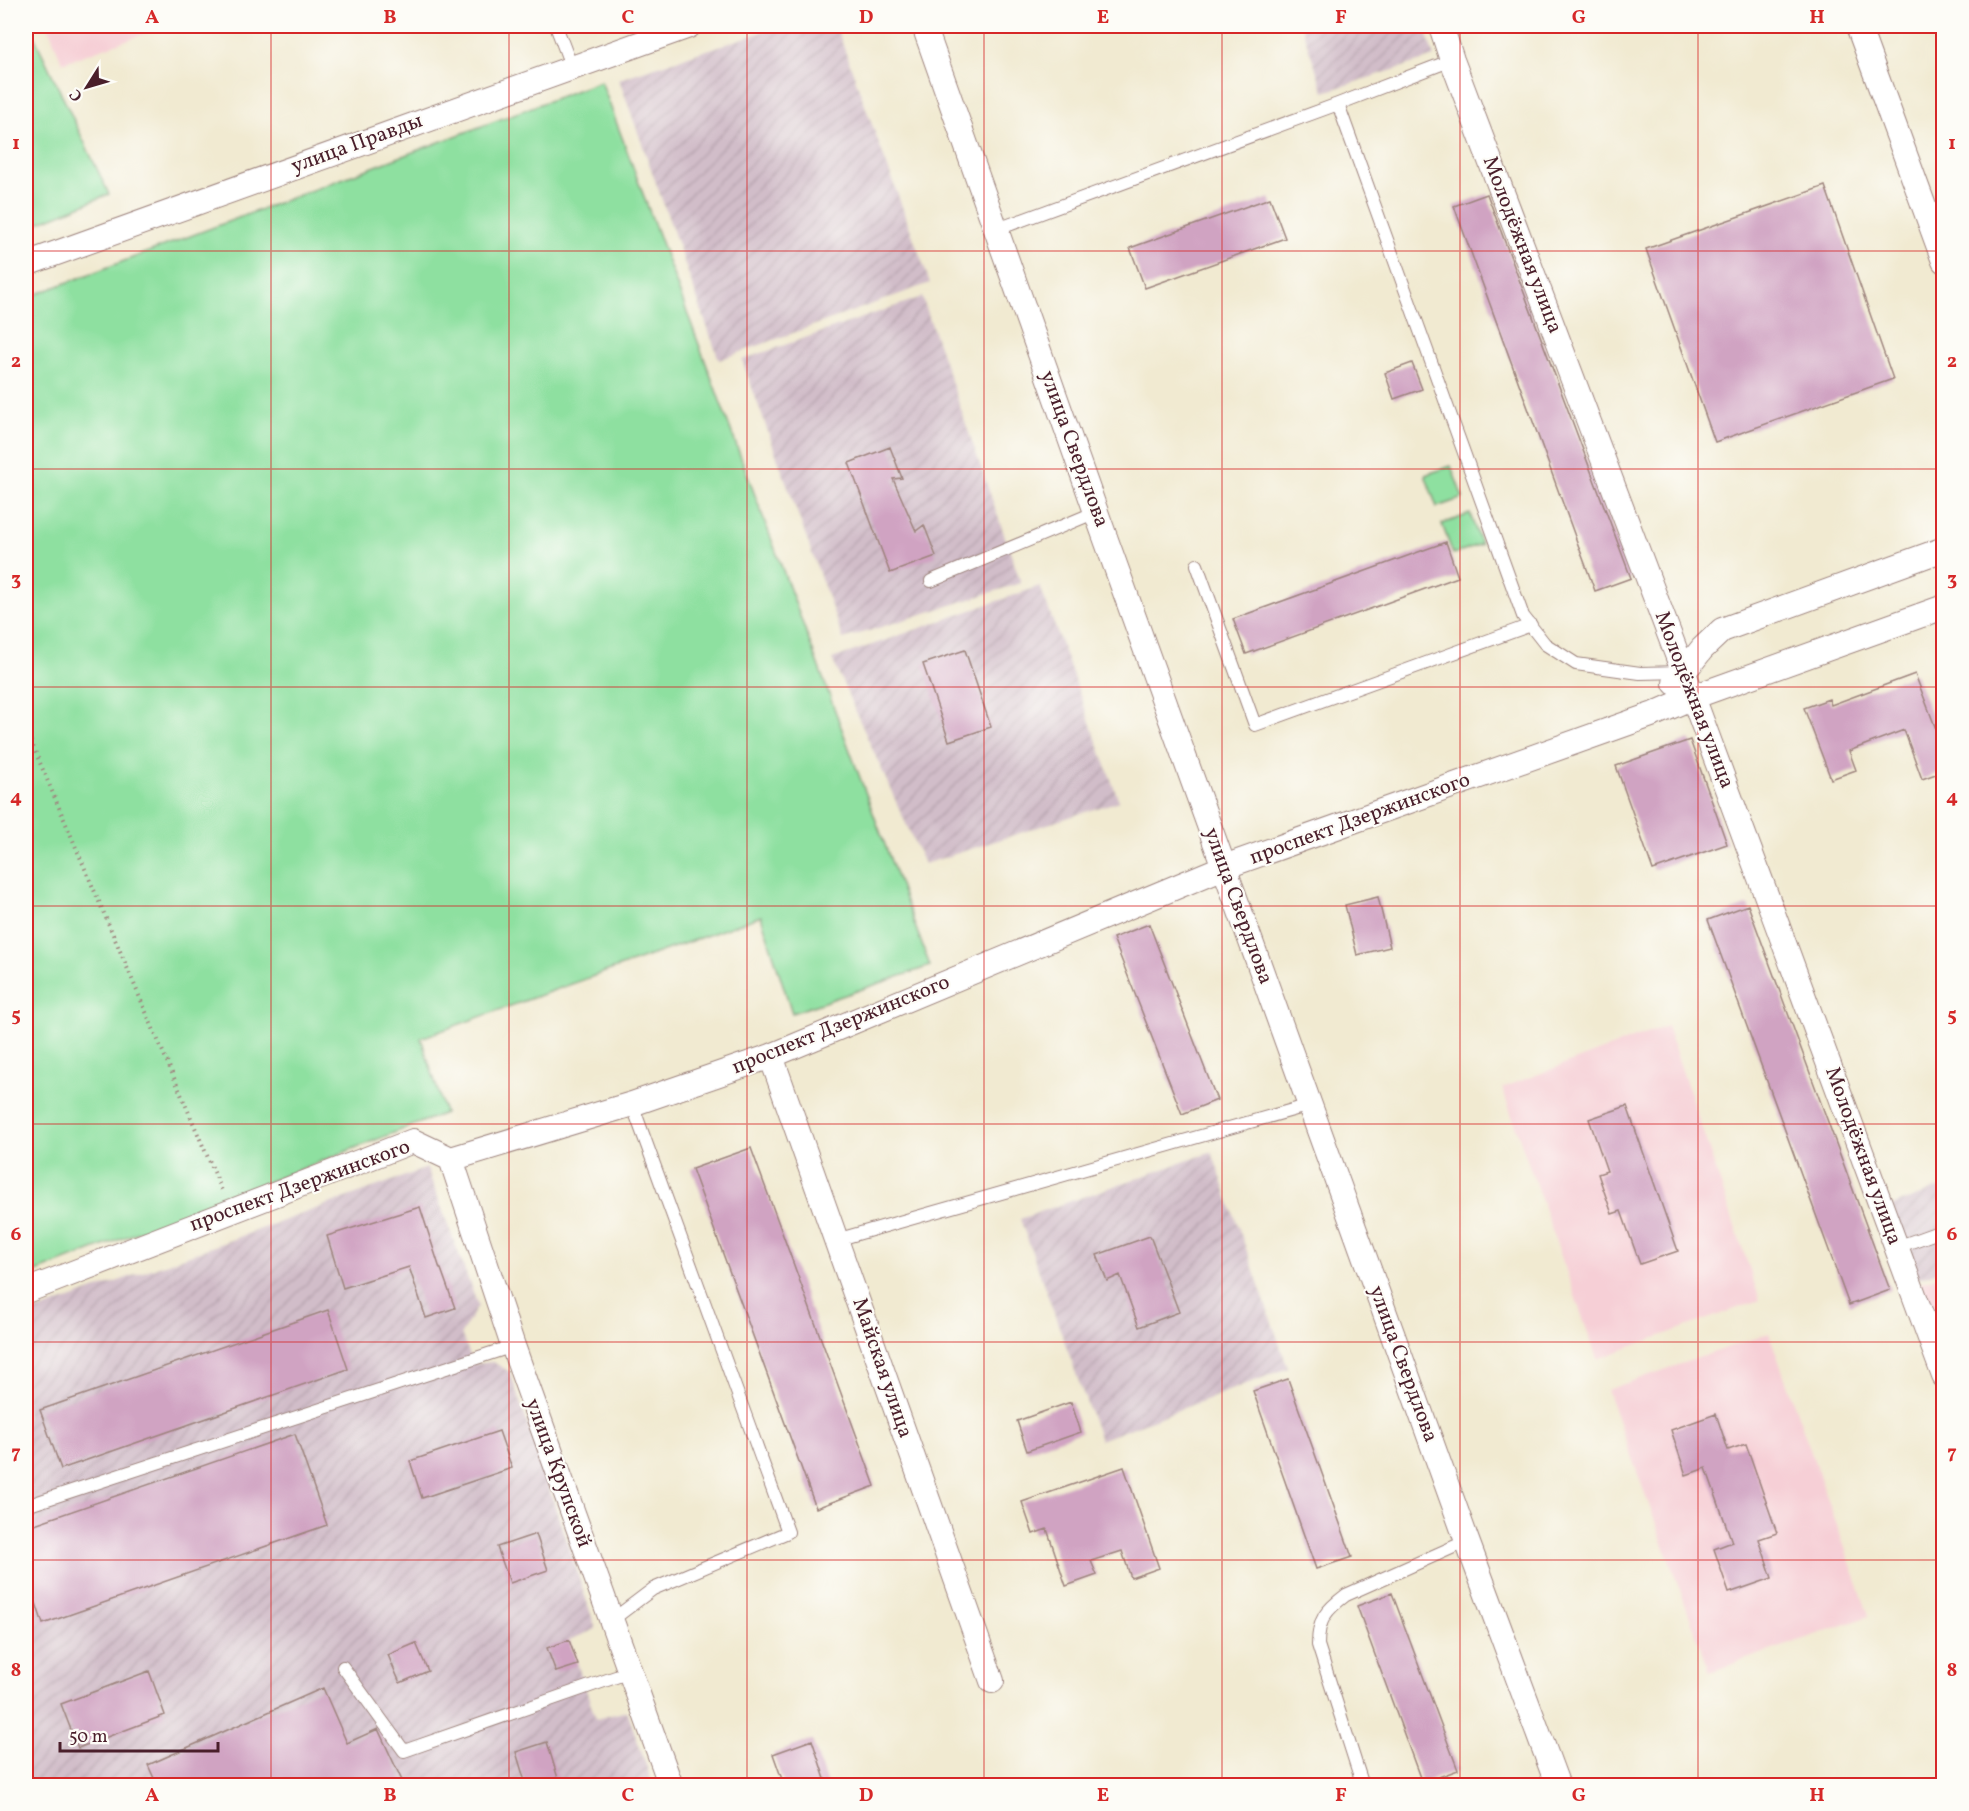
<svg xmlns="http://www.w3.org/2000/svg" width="1969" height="1811" font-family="Vollkorn,serif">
<defs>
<pattern id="industrial-furrows" width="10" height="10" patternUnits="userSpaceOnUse" patternTransform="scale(1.5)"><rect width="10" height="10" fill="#d1bdc9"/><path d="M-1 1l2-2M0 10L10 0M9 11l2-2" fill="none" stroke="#b5a2ad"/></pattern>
</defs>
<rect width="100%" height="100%" fill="#fdfcf7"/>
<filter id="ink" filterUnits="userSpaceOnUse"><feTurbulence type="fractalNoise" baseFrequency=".0167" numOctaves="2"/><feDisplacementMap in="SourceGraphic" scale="12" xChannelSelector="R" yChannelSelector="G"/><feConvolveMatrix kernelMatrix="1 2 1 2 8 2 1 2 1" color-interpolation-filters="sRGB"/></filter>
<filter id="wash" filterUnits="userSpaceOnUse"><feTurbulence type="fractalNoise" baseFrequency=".008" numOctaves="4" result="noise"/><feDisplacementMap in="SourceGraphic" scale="24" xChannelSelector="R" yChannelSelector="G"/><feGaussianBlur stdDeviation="1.35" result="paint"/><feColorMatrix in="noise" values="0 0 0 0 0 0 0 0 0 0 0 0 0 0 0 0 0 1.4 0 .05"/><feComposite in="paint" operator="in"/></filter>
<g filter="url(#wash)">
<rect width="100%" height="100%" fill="#f1ead1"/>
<path fill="#f6cfd6" d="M48 26H166L62 63Z
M1667 1026 1760 1300 1597 1359 1502 1088Z
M1943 1274V1351L1919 1283Z
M1769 1333 1869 1616 1710 1672 1607 1390Z"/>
<path fill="url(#industrial-furrows)" d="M780 26H836L930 283 719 360 619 79Z
M1301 26H1424L1434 57 1324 92Z
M922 297 1021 583 843 639 742 360Z
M1040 586 1119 801 924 864 832 659Z
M1212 1152 1288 1368 1100 1440 1020 1219Z
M427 1168 478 1306 461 1334 474 1364 493 1362 510 1372 596 1629 569 1640 596 1719 627 1711 653 1785 26 1786V1315Z
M1943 1186V1269L1917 1279 1892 1206Z"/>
<path fill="#8ee0a0" stroke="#6c8066" stroke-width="1.5" d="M26 26H29L109 194 26 228Z
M601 81 930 966 792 1013 761 916 421 1038 445 1113 26 1276V298Z
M1451 466 1463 498 1437 507 1425 475Z
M1470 514 1481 544 1453 554 1442 524Z"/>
<g id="blocks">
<path fill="#d0a3c2" d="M1825 186 1893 379 1715 442 1646 249Z
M1487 194 1631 578 1595 591 1454 206Z
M1270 198 1285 238 1145 288 1130 248Z
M1412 363 1422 389 1394 399 1385 373Z
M890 447 902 478 893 479 916 531 924 525 936 556 890 573 849 463Z
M1446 542 1458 577 1246 654 1233 619Z
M965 650 991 727 949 741 923 664Z
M1915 674 1944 750V771L1922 779 1904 730 1849 751 1856 770 1831 779 1804 708 1829 699 1831 705Z
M1690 740 1727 844 1653 870 1616 766Z
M1378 897 1390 947 1357 955 1345 905Z
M1748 905 1890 1290 1849 1305 1708 920Z
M1149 924 1217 1100 1182 1114 1113 938Z
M1627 1106 1678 1251 1640 1264 1621 1211 1612 1214 1598 1174 1607 1171 1589 1119Z
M751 1148 875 1486 816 1508 692 1169Z
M420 1207 440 1269H441L455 1308 426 1318 409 1267 343 1288 327 1236Z
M1150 1236 1179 1312 1139 1327 1120 1275 1107 1281 1097 1255Z
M328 1310 348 1369 61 1469 40 1410Z
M1288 1379 1352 1557 1316 1569 1253 1391Z
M1071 1402 1081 1432 1027 1451 1017 1421Z
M1716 1414 1728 1450 1746 1444 1777 1533 1759 1539 1772 1578 1729 1593 1714 1549 1732 1542 1706 1468 1686 1475 1671 1430Z
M499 1431 512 1468 422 1498 410 1461Z
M295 1434 327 1525 43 1624 26 1573V1527Z
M1124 1467 1159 1568 1131 1578 1122 1551 1091 1561 1097 1575 1066 1586 1047 1529 1033 1534 1022 1502Z
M536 1534 548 1570 510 1583 497 1547Z
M1392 1593 1458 1770 1422 1783 1357 1606Z
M569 1640 578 1665 556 1672 547 1648Z
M416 1643 428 1671 400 1683 388 1655Z
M149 1671 165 1715 78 1748 61 1704Z
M323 1688 347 1743 378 1729 404 1785H157L148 1765Z
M812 1740 827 1785H784L773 1754Z
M547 1742 560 1785H526L516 1752Z"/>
</g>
</g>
<g filter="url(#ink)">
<use href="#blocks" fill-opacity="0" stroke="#9e847e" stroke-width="1.5"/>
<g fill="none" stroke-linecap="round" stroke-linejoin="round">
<g stroke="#9e847e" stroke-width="14">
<path id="service" d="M556 26 572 68
M1338 104 1523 616 1545 644 1576 664 1640 673 1683 672
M995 230 1338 104 1452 60
M1197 565 1255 725 1531 625
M931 581 1096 512
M836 1240 1310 1105
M1897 1247 1944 1230
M26 1506 513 1346
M612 1620 653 1589 788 1532 632 1104
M343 1667 404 1751 630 1672
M1363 1786 1318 1645C1318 1619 1326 1610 1346 1595L1467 1541"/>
</g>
<g stroke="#9e847e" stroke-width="26">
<path id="minor" d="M924 26 1096 512 1467 1541 1558 1786
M1441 26 1452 60 1693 697 1944 1376
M1858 26 1944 261
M26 264 689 26
M1675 683 1702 649 1722 630 1944 549
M771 1056 992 1681
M451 1159 513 1346 671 1786
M26 1291 413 1141 451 1159 632 1104 771 1056 1224 867 1654 714 1693 697 1944 607"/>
</g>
<path stroke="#9e847e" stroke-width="4" stroke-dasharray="1.5 4.5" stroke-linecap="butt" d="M26 730 223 1193"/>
<use href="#service" stroke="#fff" stroke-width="12"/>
<use href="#minor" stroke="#fff" stroke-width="24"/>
</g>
</g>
<path fill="none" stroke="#d62828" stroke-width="1.5" stroke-opacity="0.55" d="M271 26V1786M509 26V1786M747 26V1786M984 26V1786M1222 26V1786M1460 26V1786M1698 26V1786M26 251H1944M26 469H1944M26 687H1944M26 906H1944M26 1124H1944M26 1342H1944M26 1560H1944"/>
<g text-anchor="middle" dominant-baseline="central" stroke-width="4.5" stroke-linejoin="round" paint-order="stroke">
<g font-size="21" fill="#4a1f2b" stroke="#fdfcf7">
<text transform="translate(357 144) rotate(-20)">улица Правды</text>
<text transform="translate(1522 245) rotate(69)">Молодёжная улица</text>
<text transform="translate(1074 449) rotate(70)">улица Свердлова</text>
<text transform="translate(1694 700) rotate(69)">Молодёжная улица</text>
<text transform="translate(1360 819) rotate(-20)">проспект Дзержинского</text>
<text transform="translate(1238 906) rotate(70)">улица Свердлова</text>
<text transform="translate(841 1025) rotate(-22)">проспект Дзержинского</text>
<text transform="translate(1863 1156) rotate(70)">Молодёжная улица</text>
<text transform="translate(300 1186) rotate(-20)">проспект Дзержинского</text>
<text transform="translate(1403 1364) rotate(70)">улица Свердлова</text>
<text transform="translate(882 1368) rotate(71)">Майская улица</text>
<text transform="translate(558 1473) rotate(70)">улица Крупской</text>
</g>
</g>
<rect width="1969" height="1811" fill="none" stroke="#fdfcf7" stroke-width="66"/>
<g transform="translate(87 87) rotate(233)" stroke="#fdfcf7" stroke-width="4.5" paint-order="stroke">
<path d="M0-4.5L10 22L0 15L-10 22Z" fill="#4a1f2b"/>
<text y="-9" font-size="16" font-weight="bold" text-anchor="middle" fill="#4a1f2b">С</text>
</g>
<path d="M60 1742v9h158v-9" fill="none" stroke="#4a1f2b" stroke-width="3"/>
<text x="69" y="1742" font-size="18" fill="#4a1f2b" stroke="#fdfcf7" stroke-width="4.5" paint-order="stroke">50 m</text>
<rect x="33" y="33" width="1903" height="1745" fill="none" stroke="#d62828" stroke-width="2"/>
<g font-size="20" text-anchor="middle" font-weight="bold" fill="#d62828">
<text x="152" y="23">A</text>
<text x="390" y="23">B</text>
<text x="628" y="23">C</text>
<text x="866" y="23">D</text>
<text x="1103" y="23">E</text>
<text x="1341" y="23">F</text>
<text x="1579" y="23">G</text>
<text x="1817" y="23">H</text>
<text x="16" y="149">1</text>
<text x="1952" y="149">1</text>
<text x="16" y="367">2</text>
<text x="1952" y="367">2</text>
<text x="16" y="585">3</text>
<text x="1952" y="585">3</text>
<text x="16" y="803">4</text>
<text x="1952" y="803">4</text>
<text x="16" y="1021">5</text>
<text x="1952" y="1021">5</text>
<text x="16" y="1240">6</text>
<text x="1952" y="1240">6</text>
<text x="16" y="1458">7</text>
<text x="1952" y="1458">7</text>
<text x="16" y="1676">8</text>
<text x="1952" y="1676">8</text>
<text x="152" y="1801">A</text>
<text x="390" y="1801">B</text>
<text x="628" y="1801">C</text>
<text x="866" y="1801">D</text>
<text x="1103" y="1801">E</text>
<text x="1341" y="1801">F</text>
<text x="1579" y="1801">G</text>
<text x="1817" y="1801">H</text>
</g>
</svg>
